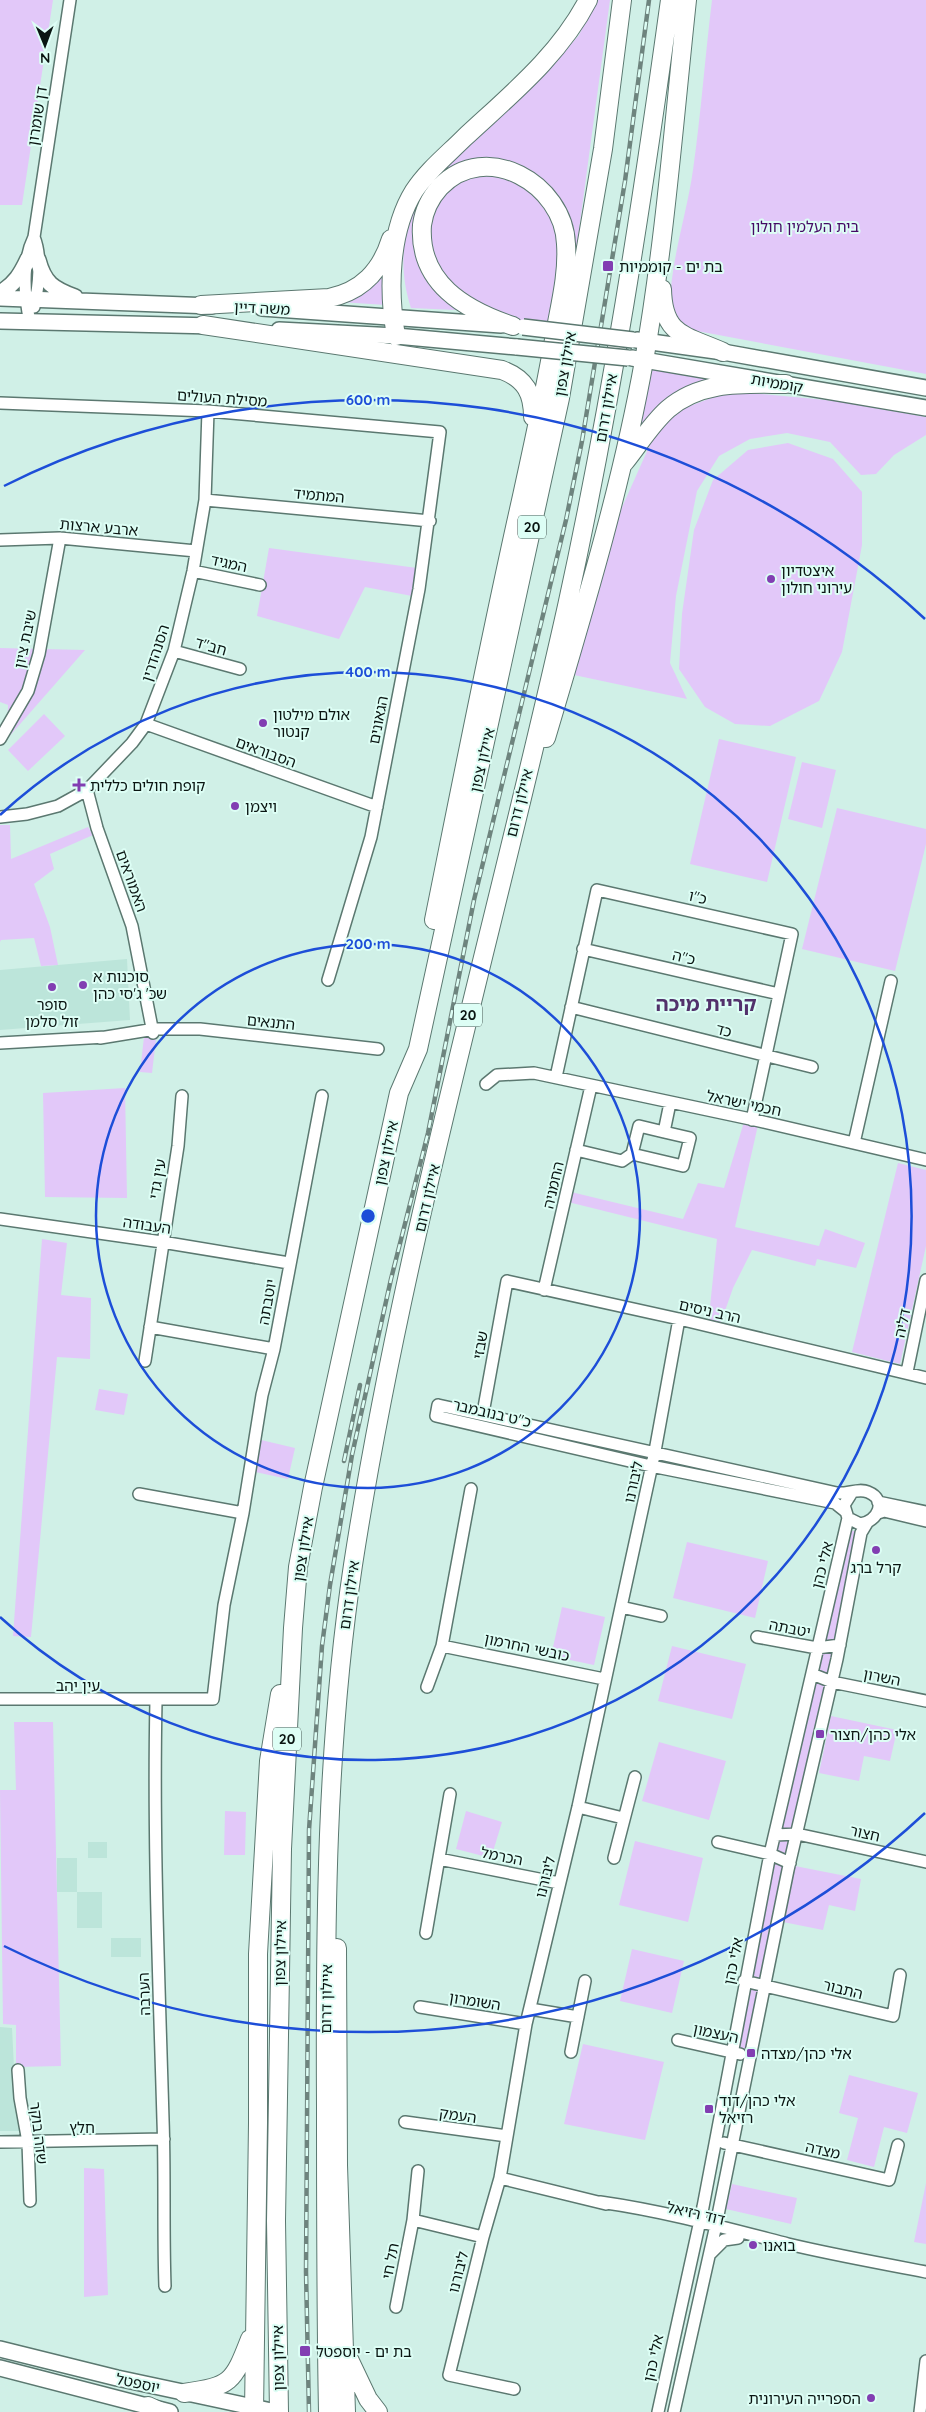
<svg xmlns="http://www.w3.org/2000/svg" width="926" height="2412" font-family="Quicksand,'Noto Sans Hebrew',sans-serif">
<rect width="100%" height="100%" fill="#d0f0e7"/>
<path fill="#bce5da" d="M127 959 130 1020 0 1030V970Z
M88 1842H107V1858H88Z
M57 1858H77V1892H102V1928H77V1892H57Z
M111 1938H141V1957H111Z
M0 2027 12 2028 16 2108 21 2131H0Z"/>
<path fill="#e2c8f9" d="M0 0H53L22 205H0Z
M596 0H610L576 252 567 219 544 182 464 164C455 176 416 224 415 234 410 265 438 289 456 310L411 308C397 265 403 225 423 185L560 57 579 35Z
M712 0H926V374L681 328 670 317C668 268 686 219 693 170 701 114 705 57 712 0Z
M476 174 514 177 548 208 561 245 551 322 514 321 485 310 448 283 431 253 430 211 448 187Z
M386 266V305L340 302Z
M648 367 726 381 708 383 630 455Z
M730 391 836 401 926 417V435L894 455 876 474 861 475 830 442 787 433 750 439 719 456 697 491 676 596 670 663 687 699 574 675 620 512 652 440 679 410Z
M788 443 833 459 862 492V545L842 652 819 701 770 726 735 724 705 707 679 669 682 614 694 530 713 480 748 450Z
M269 548 417 568 412 596 365 587 339 639 257 616Z
M0 648 85 650 7 739 8 705 0 702Z
M44 714 65 736 28 771 8 750Z
M719 739 796 757 767 882 690 864Z
M802 762 836 770 822 828 788 819Z
M837 808 926 829V844L895 971 802 949Z
M0 825H10L11 859 88 827 93 835 50 854 54 869 34 884 50 927 58 965 41 966 34 938 1 940 0 942Z
M144 1037 156 1039 152 1073 140 1072Z
M125 1088 127 1198 45 1197 43 1093Z
M744 1122 758 1125 735 1227 819 1246 825 1229 865 1243 856 1268 817 1259 815 1266 752 1250 733 1288 719 1328 708 1326 717 1239 564 1201 567 1191 683 1219 698 1183 724 1188Z
M898 1163 926 1170V1246L900 1364 852 1352Z
M42 1239 67 1243 61 1295 91 1298 90 1359 57 1357 31 1637 13 1636Z
M99 1389 128 1394 124 1415 95 1410Z
M257 1439 295 1448 288 1479 250 1471Z
M846 1529 861 1533 749 2055 733 2053 744 1981Z
M687 1542 768 1561 755 1618 673 1598Z
M562 1607 605 1617 594 1665 551 1656Z
M672 1646 746 1664 732 1719 658 1701Z
M831 1716 897 1730 890 1761 864 1756 859 1781 819 1773Z
M14 1722H53L61 2066 16 2067V2025L3 2024 0 1790H16Z
M659 1742 726 1761 709 1820 642 1801Z
M225 1811 246 1812 245 1855H224Z
M466 1811 502 1822 491 1858 456 1849Z
M635 1841 703 1858 688 1922 619 1905Z
M795 1866 861 1879 855 1911 829 1905 823 1930 783 1922Z
M632 1949 684 1961 672 2013 620 2001Z
M583 2044 664 2062 645 2140 564 2124Z
M849 2075 918 2093 907 2133 884 2127 874 2167 847 2160 858 2118 839 2113Z
M84 2168 104 2169 108 2295 84 2297Z
M926 2183V2244L914 2242Z
M732 2184 797 2198 791 2224 726 2209Z"/>
<g fill="none" stroke-linecap="round" stroke-linejoin="round">
<g stroke="#5b7870" stroke-width="14">
<path id="minor" d="M34 307C39 286 42 257 34 237
M30 322C24 295 22 262 34 237L70 0
M0 403 208 411 440 432 419 589 371 837 328 980
M205 500 430 521
M0 540 60 538 196 551
M193 571 260 585
M174 651 240 669
M146 724 377 807
M0 739 28 691 39 654 60 538
M87 790 97 828 132 926 153 1033
M0 817 27 814 58 806 87 790 132 743 146 724 174 651 193 571 205 500 208 411
M583 949 779 994
M571 1007 812 1067
M100 1038 155 1029H200L378 1049
M0 1043 106 1037
M556 1077 597 890 792 934 752 1120
M486 1084 497 1075 534 1073 755 1120 926 1160
M854 1143 891 981
M576 1150 622 1161 632 1154 683 1166 690 1138 664 1132 670 1103
M632 1154 639 1126 664 1132
M0 1219 162 1242 289 1263
M544 1290 591 1086
M150 1327 274 1349
M145 1361 178 1146 182 1096
M907 1372 926 1280
M483 1413 507 1281 679 1319 926 1378
M139 1494 243 1513
M878 1502 926 1512
M845 1511 835 1503 651 1466 436 1416 438 1405 837 1493C848 1494 859 1488 868 1492 888 1500 878 1522 860 1524L848 1518 844 1505 851 1494
M878 1513 884 1511 926 1521
M621 1607 661 1616
M757 1637 817 1648 840 1645
M442 1646 604 1679
M812 1674 832 1682 926 1701
M427 1687 442 1646 471 1489
M0 1699H213L224 1605 243 1513 262 1395 274 1349 322 1096
M156 1701C153 1840 159 1980 163 2120 165 2175 163 2231 165 2286
M578 1807 623 1818
M775 1835 797 1834 926 1862
M718 1842 770 1854 790 1863
M614 1858 635 1777
M439 1859 559 1883
M426 1933 450 1794
M744 1981 893 2016 900 1975
M420 2007 526 2024
M530 2009 578 2017
M678 2040 740 2054
M571 2052 585 1981
M18 2070 20 2098 28 2142 30 2201
M405 2122 507 2136
M0 2142 164 2139
M724 2143 889 2180 898 2145
M500 2178 606 2204
M600 2202C664 2211 726 2228 788 2244 834 2255 880 2263 926 2272
M413 2220 483 2237
M711 2253 724 2240 738 2238
M396 2307 413 2220 418 2171
M514 2389 449 2375 483 2237 500 2178 526 2024 578 1807 621 1607 655 1451 679 1319
M658 2412 703 2207 770 1854 848 1518
M674 2412 716 2225 788 1870 837 1659 861 1533 867 1523
M920 2412 926 2361"/>
</g>
<g stroke="#5b7870" stroke-width="18">
<path id="major" d="M38 260C44 283 53 289 75 297
M0 293C15 284 21 274 28 259
M0 298 212 306
M262 308 501 325
M0 321 214 326
M279 330 396 336 517 347
M637 340 723 352 926 388
M632 358 926 408
M0 2349 117 2378 276 2412
M0 2368 170 2412"/>
</g>
<g stroke="#5b7870" stroke-width="20">
<path id="highway" d="M662 289C663 336 685 335 723 352
M201 305 329 298C362 291 381 271 391 239
M203 325 502 370C526 379 533 394 533 417
M396 336C388 291 389 231 414 191 427 171 447 155 464 138 509 96 559 56 588 0
M624 463C638 446 651 424 668 409 702 380 744 384 786 384
M546 738C583 613 621 489 644 361 665 241 674 121 687 0
M434 920C462 781 489 643 520 505 533 446 546 388 556 328 561 301 568 272 566 244 564 184 486 139 440 187 430 198 424 210 422 225 418 283 465 310 513 326
M337 1948 338 2165 346 2412
M348 2357 368 2399 378 2412
M184 2393C231 2386 233 2383 250 2339
M148 2406 161 2412
M254 2412 258 2123V1954L269 1761 280 1694
M279 2412 276 2221 282 1849 293 1628 298 1567 313 1487 399 1093 418 1049 560 398 603 149 622 0
M328 2412C326 2310 326 2207 326 2105 325 1925 326 1744 353 1565 403 1241 496 925 567 606 611 405 642 203 670 0"/>
</g>
<use href="#minor" stroke="#fff" stroke-width="11"/>
<use href="#major" stroke="#fff" stroke-width="15"/>
<use href="#highway" stroke="#fff" stroke-width="18"/>
<g stroke="#6e847e" stroke-width="4.5">
<path id="rail" d="M344 1461 360 1385
M309 2412 306 2272 309 1830 322 1646 330 1585 352 1455 391 1279 428 1133 474 900 566 520 582 441 625 181 649 0"/>
</g>
<use href="#rail" stroke="#ddfef5" stroke-width="2.5" stroke-dasharray="8" stroke-linecap="butt"/>
<g stroke="#5b7870" stroke-width="18" stroke-linecap="butt">
<path id="major-bridge" d="M523 327 633 340
M517 347 628 358"/>
</g>
<use href="#major-bridge" stroke="#fff" stroke-width="15"/>
</g>
<g fill="none" stroke="#1d4ed8" stroke-width="2.5">
<circle cx="368" cy="1216" r="272"/>
<path d="M0 815A544 544 0 1 1 0 1617"/>
<path d="M925 1813A816 816 0 0 1 4 1946M4 486A816 816 0 0 1 925 619"/>
</g>
<g fill="#823eb2" stroke="#ddfef5" stroke-width="2">
<rect x="602" y="260" width="12" height="12" rx="2.5"/>
<circle cx="771" cy="579" r="5"/>
<circle cx="263" cy="723" r="5"/>
<path d="M76.5 777.5h5v5h5v5h-5v5h-5v-5h-5v-5h5z"/>
<circle cx="235" cy="806" r="5"/>
<circle cx="83" cy="985" r="5"/>
<circle cx="52" cy="987" r="5"/>
<circle cx="876" cy="1550" r="5"/>
<rect x="815" y="1729" width="10" height="10" rx="2.5"/>
<rect x="746" y="2048" width="10" height="10" rx="2.5"/>
<rect x="704" y="2104" width="10" height="10" rx="2.5"/>
<circle cx="753" cy="2245" r="5"/>
<rect x="299" y="2345" width="12" height="12" rx="2.5"/>
<circle cx="871" cy="2398" r="5"/>
</g>
<g text-anchor="middle" dominant-baseline="central" stroke-width="4" stroke-linejoin="round" paint-order="stroke">
<g fill="#ddfef5" stroke="#495b56" stroke-width="1">
<rect x="518" y="515.5" width="28" height="23" rx="4"/>
<rect x="454" y="1003.5" width="28" height="23" rx="4"/>
<rect x="273" y="1727.5" width="28" height="23" rx="4"/>
</g>
<g font-size="14" font-weight="bold" fill="#0a1512">
<text x="532" y="527">20</text>
<text x="468" y="1015">20</text>
<text x="287" y="1739">20</text>
</g>
<g font-size="15" fill="#0a1512" stroke="#ddfef5">
<text transform="translate(37 116) rotate(-81)">דן שומרון</text>
<text transform="translate(262 308) rotate(3)">משה דיין</text>
<text transform="translate(565 364) rotate(-80)">איילון צפון</text>
<text transform="translate(777 383) rotate(10)">קוממיות</text>
<text transform="translate(222 398) rotate(4)">מסילת העולים</text>
<text transform="translate(606 408) rotate(-80)">איילון דרום</text>
<text transform="translate(319 495) rotate(5)">המתמיד</text>
<text transform="translate(99 527) rotate(5)">ארבע ארצות</text>
<text transform="translate(229 563) rotate(12)">המגיד</text>
<text transform="translate(25 639) rotate(-78)">שיבת ציון</text>
<text transform="translate(211 646) rotate(16)">חב"ד</text>
<text transform="translate(155 653) rotate(-72)">הסנהדרין</text>
<text transform="translate(378 720) rotate(-79)">הגאונים</text>
<text transform="translate(266 752) rotate(20)">הסבוראים</text>
<text transform="translate(482 760) rotate(-77)">איילון צפון</text>
<text transform="translate(519 803) rotate(-76)">איילון דרום</text>
<text transform="translate(132 881) rotate(70)">האמוראים</text>
<text transform="translate(698 897) rotate(13)">כ"ו</text>
<text transform="translate(684 957) rotate(13)">כ"ה</text>
<text transform="translate(271 1022) rotate(6)">התנאים</text>
<text transform="translate(724 1030) rotate(14)">כד</text>
<text transform="translate(744 1103) rotate(12)">חכמי ישראל</text>
<text transform="translate(386 1153) rotate(-78)">איילון צפון</text>
<text transform="translate(157 1179) rotate(-80)">עין גדי</text>
<text transform="translate(553 1185) rotate(-77)">החמניה</text>
<text transform="translate(427 1198) rotate(-77)">איילון דרום</text>
<text transform="translate(147 1225) rotate(8)">העבודה</text>
<text transform="translate(267 1302) rotate(-80)">יוטבתה</text>
<text transform="translate(710 1311) rotate(13)">הרב ניסים</text>
<text transform="translate(902 1323) rotate(-78)">דליה</text>
<text transform="translate(480 1345) rotate(-80)">שבזי</text>
<text transform="translate(492 1413) rotate(13)">כ"ט בנובמבר</text>
<text transform="translate(633 1482) rotate(-78)">ליבורנו</text>
<text transform="translate(303 1549) rotate(-81)">איילון צפון</text>
<text transform="translate(822 1565) rotate(-76)">אלי כהן</text>
<text transform="translate(349 1595) rotate(-82)">איילון דרום</text>
<text transform="translate(790 1628) rotate(11)">יטבתה</text>
<text transform="translate(527 1647) rotate(12)">כובשי החרמון</text>
<text transform="translate(882 1677) rotate(11)">השרון</text>
<text x="78" y="1685">עין יהב</text>
<text transform="translate(865 1833) rotate(13)">חצור</text>
<text transform="translate(502 1856) rotate(11)">הכרמל</text>
<text transform="translate(545 1877) rotate(-76)">ליבורנו</text>
<text transform="translate(280 1953) rotate(-89)">איילון צפון</text>
<text transform="translate(733 1961) rotate(-79)">אלי כהן</text>
<text transform="translate(843 1989) rotate(14)">התבור</text>
<text transform="translate(144 1994) rotate(-92)">הערבה</text>
<text transform="translate(326 1999) rotate(-89)">איילון דרום</text>
<text transform="translate(475 2001) rotate(9)">השומרון</text>
<text transform="translate(716 2033) rotate(12)">העצמון</text>
<text transform="translate(458 2115) rotate(8)">העמק</text>
<text x="82" y="2127">חלץ</text>
<text transform="translate(39 2133) rotate(83)">שדה בוקר</text>
<text transform="translate(823 2150) rotate(13)">מצדה</text>
<text transform="translate(696 2213) rotate(13)">דוד רזיאל</text>
<text transform="translate(390 2261) rotate(-79)">תל חי</text>
<text transform="translate(458 2272) rotate(-76)">ליבורנו</text>
<text transform="translate(278 2358) rotate(-91)">איילון צפון</text>
<text transform="translate(653 2358) rotate(-78)">אלי כהן</text>
<text transform="translate(138 2383) rotate(12)">יוספטל</text>
</g>
<g font-size="15" fill="#440a65" stroke="#ddfef5">
<text x="805" y="226">בית העלמין חולון</text>
</g>
<g font-size="15" fill="#0a1512" stroke="#ddfef5" text-anchor="start">
<text x="619" y="266">בת ים - קוממיות</text>
<text x="781" y="570">איצטדיון<tspan x="781" dy="17">עירוני חולון</tspan></text>
<text x="273" y="714">אולם מילטון<tspan x="273" dy="17">קנטור</tspan></text>
<text x="90" y="785">קופת חולים כללית</text>
<text x="245" y="806">ויצמן</text>
<text x="93" y="976">סוכנות א<tspan x="93" dy="17">שכ' ג'סי כהן</tspan></text>
<text x="52" y="1004" text-anchor="middle">סופר<tspan x="52" dy="17">זול סלמן</tspan></text>
<text x="876" y="1567" text-anchor="middle">קרל ברג</text>
<text x="830" y="1734">אלי כהן/חצור</text>
<text x="761" y="2053">אלי כהן/מצדה</text>
<text x="719" y="2100">אלי כהן/דוד<tspan x="719" dy="17">רזיאל</tspan></text>
<text x="763" y="2245">בואנו</text>
<text x="316" y="2351">בת ים - יוספטל</text>
<text x="861" y="2398" text-anchor="end">הספרייה העירונית</text>
</g>
<g font-size="20" font-weight="bold" fill="#52316b" stroke="#ddfef5">
<text x="706" y="1003">קריית מיכה</text>
</g>
</g>
<circle cx="368" cy="1216" r="8" fill="#1d4ed8" stroke="#ddfef5" stroke-width="2.5"/>
<g font-size="15" text-anchor="middle" font-weight="bold" fill="#1d4ed8" stroke="#ddfef5" stroke-width="4" stroke-linejoin="round" paint-order="stroke">
<text x="368" y="405">600 m</text>
<text x="368" y="677">400 m</text>
<text x="368" y="949">200 m</text>
</g>
<g transform="translate(45 45) rotate(179)" stroke="#ddfef5" stroke-width="4" paint-order="stroke">
<path d="M0-4L9 19L0 12L-9 19Z" fill="#0a1512"/>
<text y="-8" font-size="14" font-weight="bold" text-anchor="middle" fill="#0a1512">N</text>
</g>
</svg>
